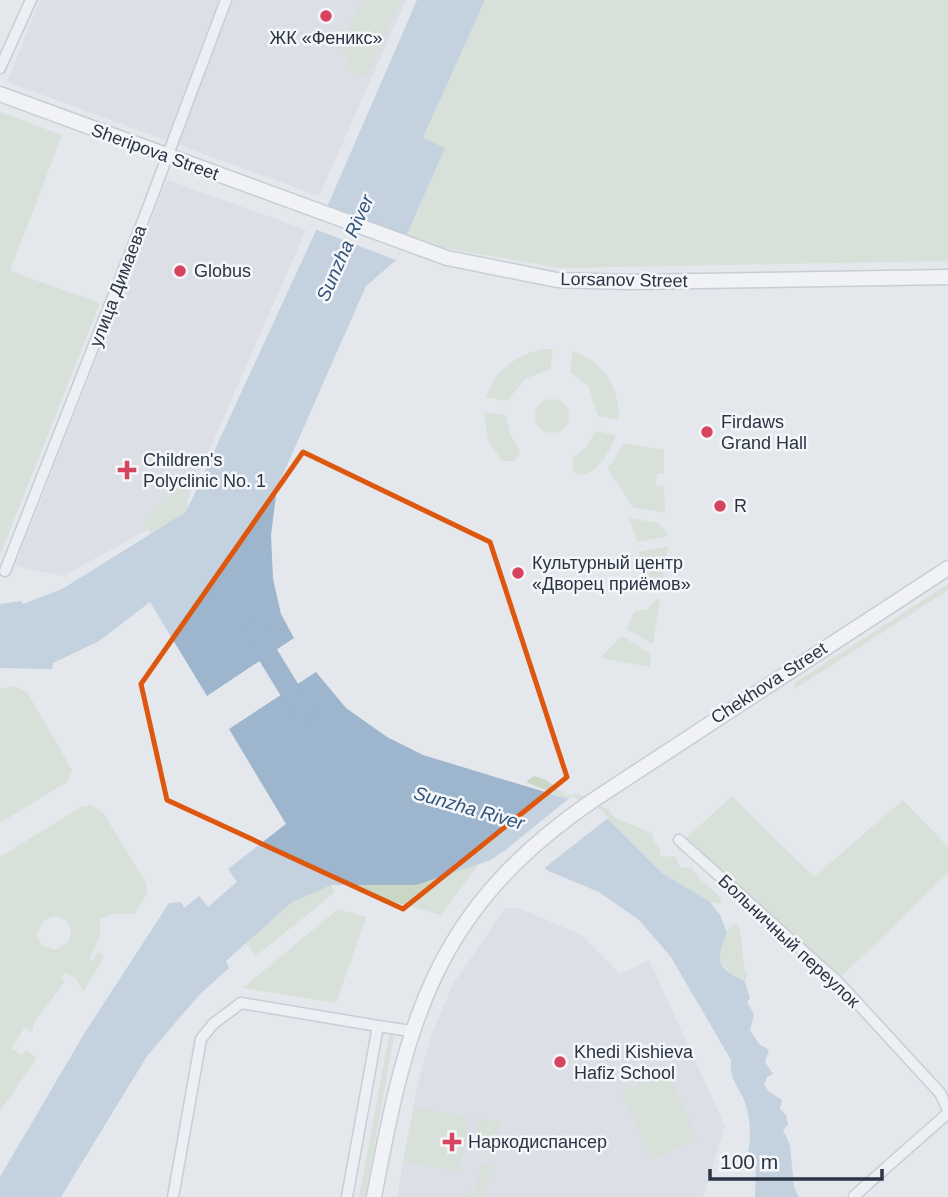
<svg xmlns="http://www.w3.org/2000/svg" width="948" height="1197" font-family="Arial,sans-serif">
<rect width="100%" height="100%" fill="#e4e7ec"/>
<path fill="#d2d6de" d="M40 0H406L319 196 7 82Z
M167 180 306 230 183 510 63 576 15 566Z
M505 908H518L582 935 620 974 649 960 725 1126 703 1197H397L417 1087 431 1036 453 984Z"/>
<path fill="#c9d7c4" fill-rule="evenodd" d="M367 0H400L366 77 345 68 349 57 341 53 355 13Z
M485 0H948V261L561 268 439 247 407 236 445 148 423 139Z
M0 112 62 135 10 271 100 303 0 555Z
M543 349H553L550 369 525 379 507 401 486 397C495 370 516 355 543 349Z
M573 351C604 363 620 387 619 420L598 416 588 385 570 372Z
M535 416a17 17 0 1 1 34 0a17 17 0 1 1-34 0Z
M484 412 506 415 510 433 520 453 515 461H502L488 440Z
M596 431 616 435C610 451 598 474 579 475L573 470V458L587 446Z
M624 443 664 450V474H657L656 485 664 486 665 513 633 507 608 469Z
M187 478 188 518 174 579 144 521Z
M629 518 658 523 669 536 637 542Z
M668 546 661 591H657L651 578 641 572 639 552Z
M948 584V590L793 690 796 682Z
M657 599H660L653 644 627 629 634 612 648 609Z
M622 636 651 654 650 667 600 658Z
M13 686 27 692 72 770 67 782 0 823V689Z
M534 776 546 780 567 796C582 788 594 807 609 809L614 817 653 834V843L659 846 661 857 675 856 680 867 692 868C697 880 712 888 721 898L720 904 710 902 662 873 603 814 526 782Z
M285 782 487 853 441 915 358 892Z
M732 796 814 877 903 800 948 847V873L840 978 685 839Z
M91 805 103 813 146 883 147 894 134 914H112L100 919V936L90 958 92 961 99 951 104 958 83 991 76 978 65 973 61 977 65 981 33 1024 34 1028 31 1032 25 1027 11 1048 22 1055 26 1050 37 1058 0 1111V857L81 807ZM54 916 65 920 71 930 69 941 56 950 41 945 37 935 43 921Z
M296 833 335 892 256 956 215 906Z
M338 909 366 917 336 1003 243 988Z
M733 924 738 925C744 939 740 958 747 976L745 982C715 965 710 953 733 924Z
M390 1031 394 1036 365 1197H359Z
M668 1072 697 1140 651 1160 622 1092Z
M414 1107 467 1117 465 1127 469 1129 459 1171 403 1161Z
M479 1119 500 1122 485 1197H464L466 1191 475 1193 477 1188 481 1189 477 1185 481 1163 489 1164 492 1149 474 1145Z"/>
<path fill="#9db6ce" d="M417 0H485L423 138 445 148 396 260 366 286 277 488 271 535 273 579 281 614 294 638 207 696 150 602 99 641 53 663 52 669 0 668V604L21 601 23 604 62 589 186 512 331 198Z
M316 672 346 708 387 737 423 755 568 799 603 814 662 873 710 902 720 915 727 933C714 963 717 966 745 982L750 998 747 1002 754 1015 750 1030 759 1044 769 1050 765 1062 773 1074 767 1077 764 1084 769 1092 782 1100 780 1109 786 1115 788 1125 783 1130 790 1145 794 1187 799 1197H755L756 1169 748 1152C752 1136 750 1118 745 1102 738 1085 729 1079 731 1060L671 957 639 920 599 892 546 870 540 859 502 852 491 860 416 885H331L292 902 226 961 229 968 200 994 147 1056 61 1197H0V1177L84 1034 169 903 181 902 184 908 199 896 208 907 237 882 228 869 286 824 229 729Z"/>
<path fill="#e4e7ec" d="M324 205 407 236 396 260 312 228Z
M572 796 600 809 608 818 542 870 538 862 523 856H503L486 866Z"/>
<g fill="none" stroke-linecap="round" stroke-linejoin="round">
<path stroke="#9db6ce" stroke-width="21" d="M254 632 303 712"/>
<g stroke="#a8aeb7" stroke-width="13">
<path id="street" d="M0 68 31 0
M5 571 146 213 226 0
M679 840 838 982 940 1093 948 1110
M378 1026 411 1031
M854 1196 948 1113
M173 1197 201 1039 213 1024 241 1003 378 1026 347 1197"/>
</g>
<g stroke="#a8aeb7" stroke-width="17">
<path id="secondary" d="M0 94 447 258 557 280 630 282 948 277
M374 1197C407 1019 435 909 592 801L948 568"/>
</g>
<use href="#street" stroke="#f7f8fa" stroke-width="10"/>
<use href="#secondary" stroke="#fff" stroke-width="14"/>
</g>
<path d="M0 0H948V1197H0ZM303 452 490 542 567 777 403 909 167 800 141 684Z" fill="#e4e7ec" fill-opacity=".55" fill-rule="evenodd"/>
<path fill="none" stroke="#de570f" stroke-width="5" stroke-linejoin="round" d="M303 452 490 542 567 777 403 909 167 800 141 684Z"/>
<g fill="#d6445e" stroke="#f4f6f9" stroke-width="2.5">
<circle cx="326" cy="16" r="7"/>
<circle cx="180" cy="271" r="7"/>
<circle cx="707" cy="432" r="7"/>
<path d="M123.5 459.5h7v7h7v7h-7v7h-7v-7h-7v-7h7z"/>
<circle cx="720" cy="506" r="7"/>
<circle cx="518" cy="573" r="7"/>
<circle cx="560" cy="1062" r="7"/>
<path d="M448.5 1131.5h7v7h7v7h-7v7h-7v-7h-7v-7h7z"/>
</g>
<g text-anchor="middle" dominant-baseline="central" stroke-width="5" stroke-linejoin="round" paint-order="stroke">
<g font-size="18" fill="#2a3546" stroke="#f4f6f9" text-anchor="start">
<text x="326" y="38" text-anchor="middle">ЖК «Феникс»</text>
<text x="194" y="271">Globus</text>
<text x="721" y="422">Firdaws<tspan x="721" dy="21">Grand Hall</tspan></text>
<text x="143" y="460">Children's<tspan x="143" dy="21">Polyclinic No. 1</tspan></text>
<text x="734" y="506">R</text>
<text x="532" y="563">Культурный центр<tspan x="532" dy="21">«Дворец приёмов»</tspan></text>
<text x="574" y="1052">Khedi Kishieva<tspan x="574" dy="21">Hafiz School</tspan></text>
<text x="468" y="1142">Наркодиспансер</text>
</g>
<g font-size="18" fill="#2a3546" stroke="#f4f6f9">
<text transform="translate(155 152) rotate(20)">Sheripova Street</text>
<text transform="translate(624 280) rotate(1)">Lorsanov Street</text>
<text transform="translate(118 286) rotate(-69)">улица Димаева</text>
<text transform="translate(769 683) rotate(-33)">Chekhova Street</text>
<text transform="translate(789 941) rotate(43)">Больничный переулок</text>
</g>
<g font-size="19" font-style="italic" fill="#32557c" stroke="#f4f6f9">
<text transform="translate(345 248) rotate(-66)">Sunzha River</text>
<text transform="translate(469 808) rotate(16)">Sunzha River</text>
</g>
</g>
<path d="M710 1169v10h172v-10" fill="none" stroke="#2a3546" stroke-width="3.5"/>
<text x="720" y="1169" font-size="21" fill="#2a3546" stroke="#f4f6f9" stroke-width="5" paint-order="stroke">100 m</text>
</svg>
